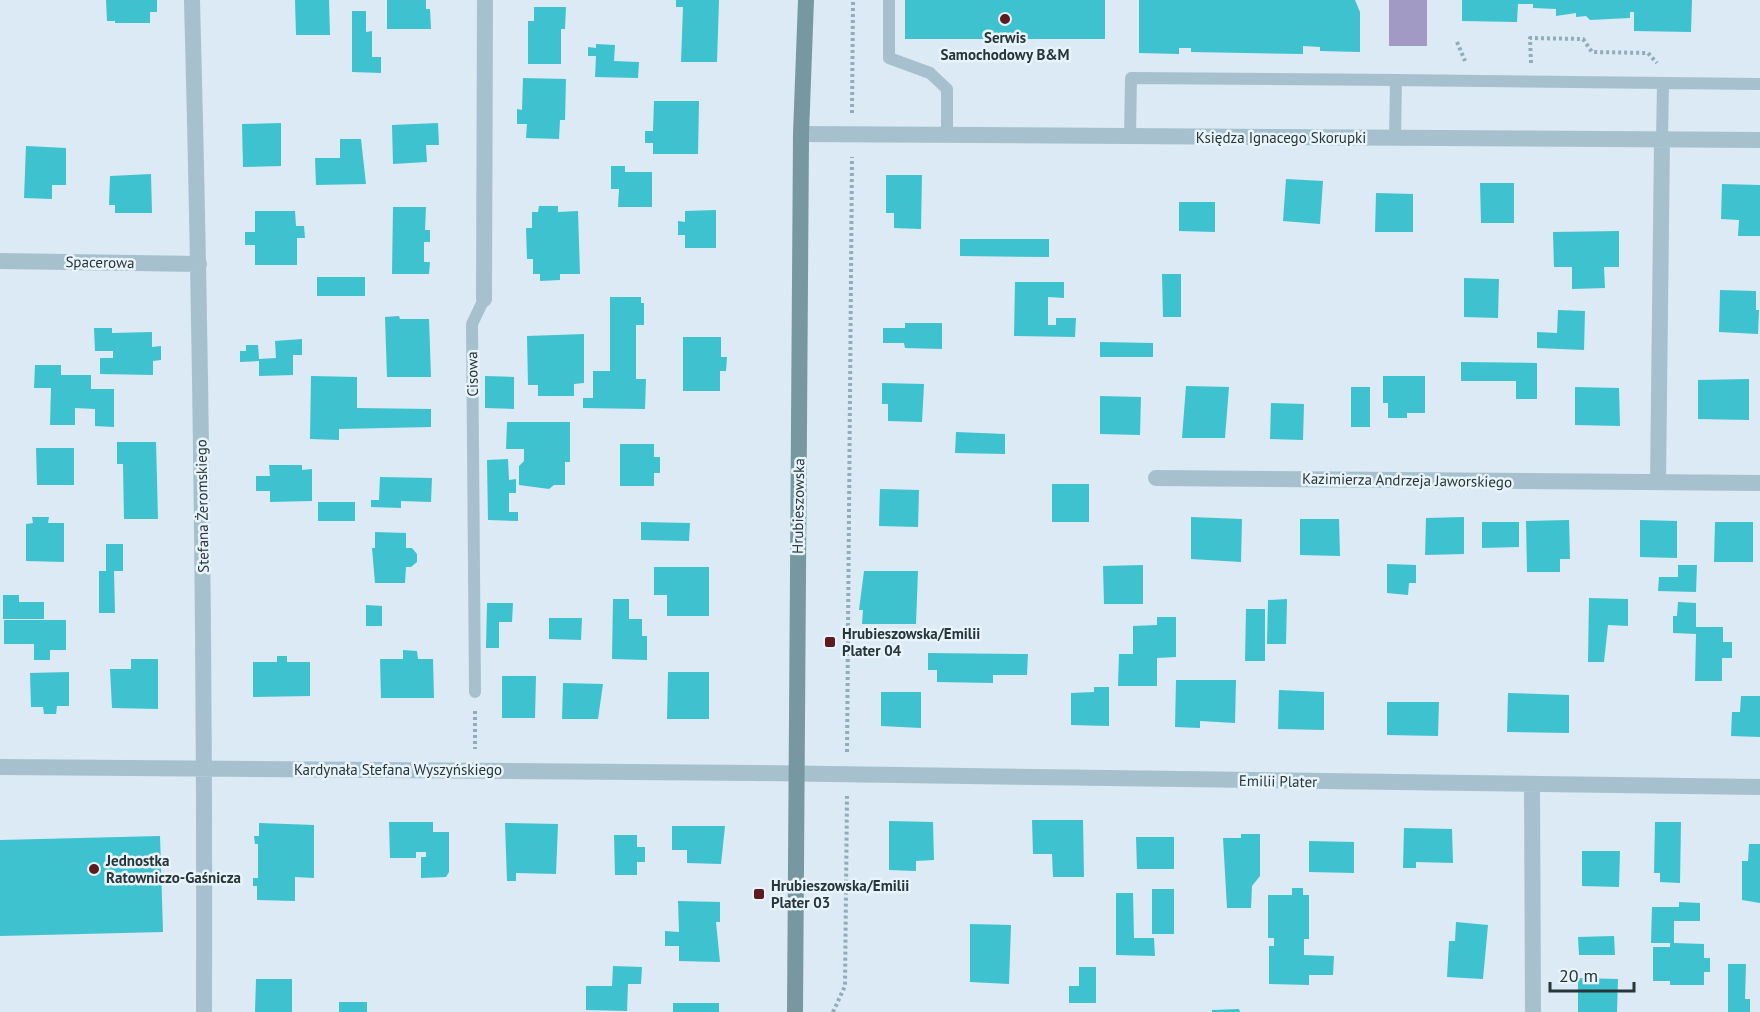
<svg xmlns="http://www.w3.org/2000/svg" width="1760" height="1012" font-family="'PT Sans',sans-serif">
<rect width="100%" height="100%" fill="#dbeaf4"/>
<path fill="#a19ac4" d="M1389 0H1427V46H1389Z"/>
<path fill="#3ec2cf" d="M106 0H157V12H150V23H115V21H107Z
M295 0H329L330 35H296Z
M387 0H426V9H430L431 29H387Z
M676 0H719L717 62H681L683 7H676Z
M905 0H1105V39H905Z
M1139 0H1355L1360 12V52L1320 51V47L1303 46V54L1191 52V48H1179V54L1139 53Z
M1462 0H1692L1691 32 1634 31V12H1630V18L1590 20 1586 16 1576 17V13L1556 16V9L1533 8V4H1518L1517 22 1462 21Z
M534 7H566L565 29H561V64H528V21H534Z
M352 11H366V32L372 31V57H381V73L352 72Z
M596 44 615 45 614 61 639 62 638 78 595 77 596 56H588V47L596 48Z
M523 78 566 79 565 120H560L559 139 526 138 527 124H517V109L522 110Z
M654 101H699L698 154H653V143H645V131H653Z
M281 123V166L243 167 242 124Z
M438 123 439 145H426L427 162 393 164 392 125Z
M340 139H361L366 184 316 185 315 158H340Z
M26 146 66 148V185H52V199L24 198Z
M611 166H625V172H652V207H618L619 189H611Z
M151 174 152 213H115V205H109L110 176Z
M886 175H922L921 229 894 228V213H886Z
M1286 179 1323 181 1320 224 1283 221Z
M1480 183H1514V223H1481Z
M1722 184 1760 185V236H1738L1739 220 1721 219Z
M1376 193 1413 194V232H1375Z
M1179 202H1215V232L1179 231Z
M539 206H558V212L578 211 580 274H560V280L540 281V274H533V259H527L526 228H532V212H538Z
M393 207H426L425 230H430V242H424V262H430L429 274H392Z
M716 210V248H685V235H678V221L685 222V211Z
M255 211H295L296 226H304L305 238H297V265H255V245H245V232H255Z
M1619 231V267H1604L1605 288 1572 289V267H1554L1553 232Z
M960 239H1049V257L960 256Z
M1162 274H1181V317H1163Z
M317 277H365V296H317Z
M1464 278 1499 279 1498 318 1464 317Z
M1015 282H1064V298L1048 297V325H1056V318H1076L1075 337 1014 336Z
M1720 290 1756 291V310H1759L1758 334 1719 332Z
M610 297H641V303H644V325H636V379H646L645 409 583 408V398H593V371H610Z
M1558 310 1585 311 1584 350 1537 348V332L1557 333Z
M399 316 400 319H429L431 377H387L385 317Z
M905 323H942V349L905 348 904 343H883V328H905Z
M94 328H112V333L152 332V347L161 346V360L153 361V375L100 374V358H113V351H95Z
M584 334V383L574 384V396H538V385H528L527 336Z
M683 337H721V357H727L726 371H720V391H683Z
M302 339V355H293V375L259 376V361L240 362V351H246V345H258L259 359 276 358 275 341Z
M1100 342 1153 343V357H1100Z
M1461 362 1537 363V399H1516V381H1461Z
M35 365H61V375H91V389H114V427L95 426V409L75 408V425H50L51 388H34Z
M311 376 357 377V408L431 409V427L339 429V440L310 439Z
M485 376 514 377V409L485 408Z
M1383 376H1425V413H1407V418H1388V403H1383Z
M1749 379V420L1698 419V380Z
M882 383 924 384 922 422 888 421V404H882Z
M1186 386 1229 387 1225 438H1182Z
M1351 387H1370V427H1351Z
M1575 387 1619 388 1620 426 1575 425Z
M1100 396 1141 397 1140 435 1100 434Z
M1271 403 1304 404 1303 440 1270 439Z
M507 422H570V462H565V485H554L549 489 519 485V466L524 461V449H506Z
M956 432 1005 434V454L955 453Z
M117 442H156L158 519H124L123 464H117Z
M620 444H654V457H660V473H654V486H620Z
M36 448H74V485H37Z
M508 459 509 480 516 479V493H509V512H518V521L488 520 487 460Z
M269 465H302V470L312 469V501L270 502V491H256V476H270Z
M380 477 432 478 431 502 401 501V508L371 507V500H379Z
M1052 484H1089V522H1052Z
M880 489 919 490 918 527 879 526Z
M318 502H355V521H318Z
M32 517H49L48 523H64V562L26 561V524L33 523Z
M1191 517 1242 519 1241 562 1191 559Z
M1464 517V554L1425 555 1426 518Z
M1300 519H1339L1340 556 1300 555Z
M1569 520 1570 559H1560V572H1527L1526 521Z
M1640 520 1677 521V558L1640 557Z
M641 522 690 523 689 541 641 540Z
M1482 522H1519V547L1482 548Z
M1715 522H1753V562H1714Z
M375 532 406 533V548H412L417 554V562L411 567H406L405 583H375L372 548H375Z
M106 544H123V571H114L115 613H99V571H106Z
M1387 564 1416 565V583H1409L1408 595 1387 593Z
M1143 565V604H1104L1103 566Z
M1678 565H1697L1696 592 1658 591 1659 577H1678Z
M654 567H709V616H667V595H654Z
M864 571H918L916 624H862L863 610H859Z
M3 595H19V602H44V619H3Z
M1589 598 1628 599V626L1608 625 1604 662H1588Z
M613 599H629V619H642V636H647V660L612 659Z
M1287 599 1286 644H1267L1268 600Z
M1678 602 1696 603V627H1723V642H1732V658H1722V681H1695L1696 634 1673 633V616H1677Z
M487 603H513L512 622H499V648H486Z
M366 605 382 606V626H366Z
M1246 609H1265V661H1245Z
M1157 617H1176V657L1157 658V686H1118L1119 654H1133V626L1157 625Z
M549 618H582L581 640 549 639Z
M4 620H66V650H50V660H34V644H4Z
M403 650 417 651 418 659H433L434 698H381L380 659H403Z
M928 653 1028 654 1027 675H993V683L937 682V670H928Z
M277 656H287V662H310V696L253 697V662H277Z
M131 659H158V709L112 708 110 669H131Z
M69 672V706H57L56 714H44L43 707H31L30 673Z
M668 672H709V719H667Z
M502 676H536L535 718H502Z
M1176 680H1236L1235 723 1200 721V728L1175 727Z
M563 683 603 684 598 719H562Z
M1094 687H1109V726L1071 725V693L1094 692Z
M1279 690 1324 692V730L1278 729Z
M881 692H921V728L881 726Z
M1508 693 1569 695V733L1507 732Z
M1741 696H1760V737L1731 736 1732 712H1740Z
M1387 702H1439L1438 736 1387 735Z
M1032 820H1083L1084 877H1053L1052 854H1033Z
M889 821 933 822 934 860 916 861V871L889 870Z
M389 822H433V832H449V872L446 877 421 878V857H426V852H416V858H390Z
M1655 822H1681L1680 883 1660 882V873H1654Z
M259 823 314 825V878L295 877V901L257 900V886H253V878H258V844H255L254 836H259Z
M505 823 558 824 556 874 516 873V881H507Z
M672 826H725L721 864 687 863V850H672Z
M1404 828 1452 829 1453 863 1416 862V868H1403Z
M1241 834H1260V876L1252 886 1251 908H1227L1223 838H1241Z
M614 835H637V847H645V862H637V875H615Z
M160 836 163 932 0 936V840Z
M1136 837H1174V869H1137Z
M1309 841 1354 842V873L1309 872Z
M1749 844H1760V903L1742 900V861H1748Z
M1582 851H1620L1619 887 1582 886Z
M1292 888H1303V895H1309V939H1304V955L1334 956 1333 975H1309V985L1269 984V946H1274V938H1268V895H1292Z
M1152 889H1174V934H1152Z
M1116 893H1133L1134 938H1154L1155 956 1116 955Z
M678 901 720 902V922H716L720 962 679 961V946H665V931L679 932Z
M1679 902 1700 903V921H1674V943L1704 944V958H1710V972H1704V985H1670V981H1653V947H1670V943H1651L1652 907H1679Z
M1456 922 1488 925 1483 979 1447 977 1449 941H1455Z
M970 924 1011 925 1009 984 970 982Z
M1614 936 1615 955H1579L1578 937Z
M1728 964H1746L1745 999H1750V1012H1728Z
M613 966 642 967 641 984H628L627 1011 586 1010V986H612Z
M1079 967H1096V1003H1069V986H1079Z
M1578 978 1618 979 1617 1012H1578Z
M256 979H292V1012H255Z
M339 1002H367V1012H339Z
M673 1003H719V1012H673Z
M1239 1009 1240 1012H1212V1010Z"/>
<g fill="none" stroke-linecap="round" stroke-linejoin="round">
<path stroke="#90adb9" stroke-width="4" stroke-dasharray="3 3" stroke-linecap="butt" d="M1457 42 1465 61
M1531 63 1530 38 1583 39 1592 52 1648 53 1657 63
M852 113 853 0
M475 711V749
M847 752 852 157
M833 1012 845 986 847 796"/>
<path stroke="#a6c1cd" stroke-width="12" d="M889 0V58L930 73 947 89V135
M1396 80 1760 84
M1130 136 1131 78 1396 80 1395 138
M1662 140 1663 83
M475 692 472 324 484 299"/>
<path stroke="#a6c1cd" stroke-width="16" d="M192 0C201 337 205 675 204 1012
M801 134 1760 140
M0 261 199 264
M484 299 485 0
M1156 478 1760 483
M1658 482 1662 140
M0 767 755 773 1760 787
M1532 785 1533 1012"/>
<path stroke="#7798a1" stroke-width="16" d="M795 1012 801 134 806 0"/>
</g>
<g fill="#5d1a1f" stroke="#e8f3fb" stroke-width="2">
<circle cx="1005" cy="19" r="6"/>
<rect x="824" y="636" width="12" height="12" rx="3"/>
<circle cx="94" cy="869" r="6"/>
<rect x="753" y="888" width="12" height="12" rx="3"/>
</g>
<g text-anchor="middle" dominant-baseline="central" stroke-width="5" stroke-linejoin="round" paint-order="stroke">
<g font-size="15" font-weight="bold" fill="#273638" stroke="#e8f3fb" text-anchor="start">
<text x="1005" y="37" text-anchor="middle">Serwis<tspan x="1005" dy="17">Samochodowy B&amp;M</tspan></text>
<text x="842" y="633">Hrubieszowska/Emilii<tspan x="842" dy="17">Plater 04</tspan></text>
<text x="106" y="860">Jednostka<tspan x="106" dy="17">Ratowniczo-Gaśnicza</tspan></text>
<text x="771" y="885">Hrubieszowska/Emilii<tspan x="771" dy="17">Plater 03</tspan></text>
</g>
<g font-size="15" fill="#273638" stroke="#e8f3fb">
<text x="1281" y="137">Księdza Ignacego Skorupki</text>
<text transform="translate(100 262) rotate(1)">Spacerowa</text>
<text transform="translate(472 374) rotate(-91)">Cisowa</text>
<text transform="translate(1407 480) rotate(1)">Kazimierza Andrzeja Jaworskiego</text>
<text transform="translate(202 506) rotate(-91)">Stefana Żeromskiego</text>
<text transform="translate(798 506) rotate(-89)">Hrubieszowska</text>
<text x="398" y="769">Kardynała Stefana Wyszyńskiego</text>
<text transform="translate(1278 781) rotate(1)">Emilii Plater</text>
</g>
</g>
<path d="M1550 982v9h84v-9" fill="none" stroke="#273638" stroke-width="3"/>
<text x="1559" y="982" font-size="18" fill="#273638" stroke="#e8f3fb" stroke-width="4.5" paint-order="stroke">20 m</text>
</svg>
